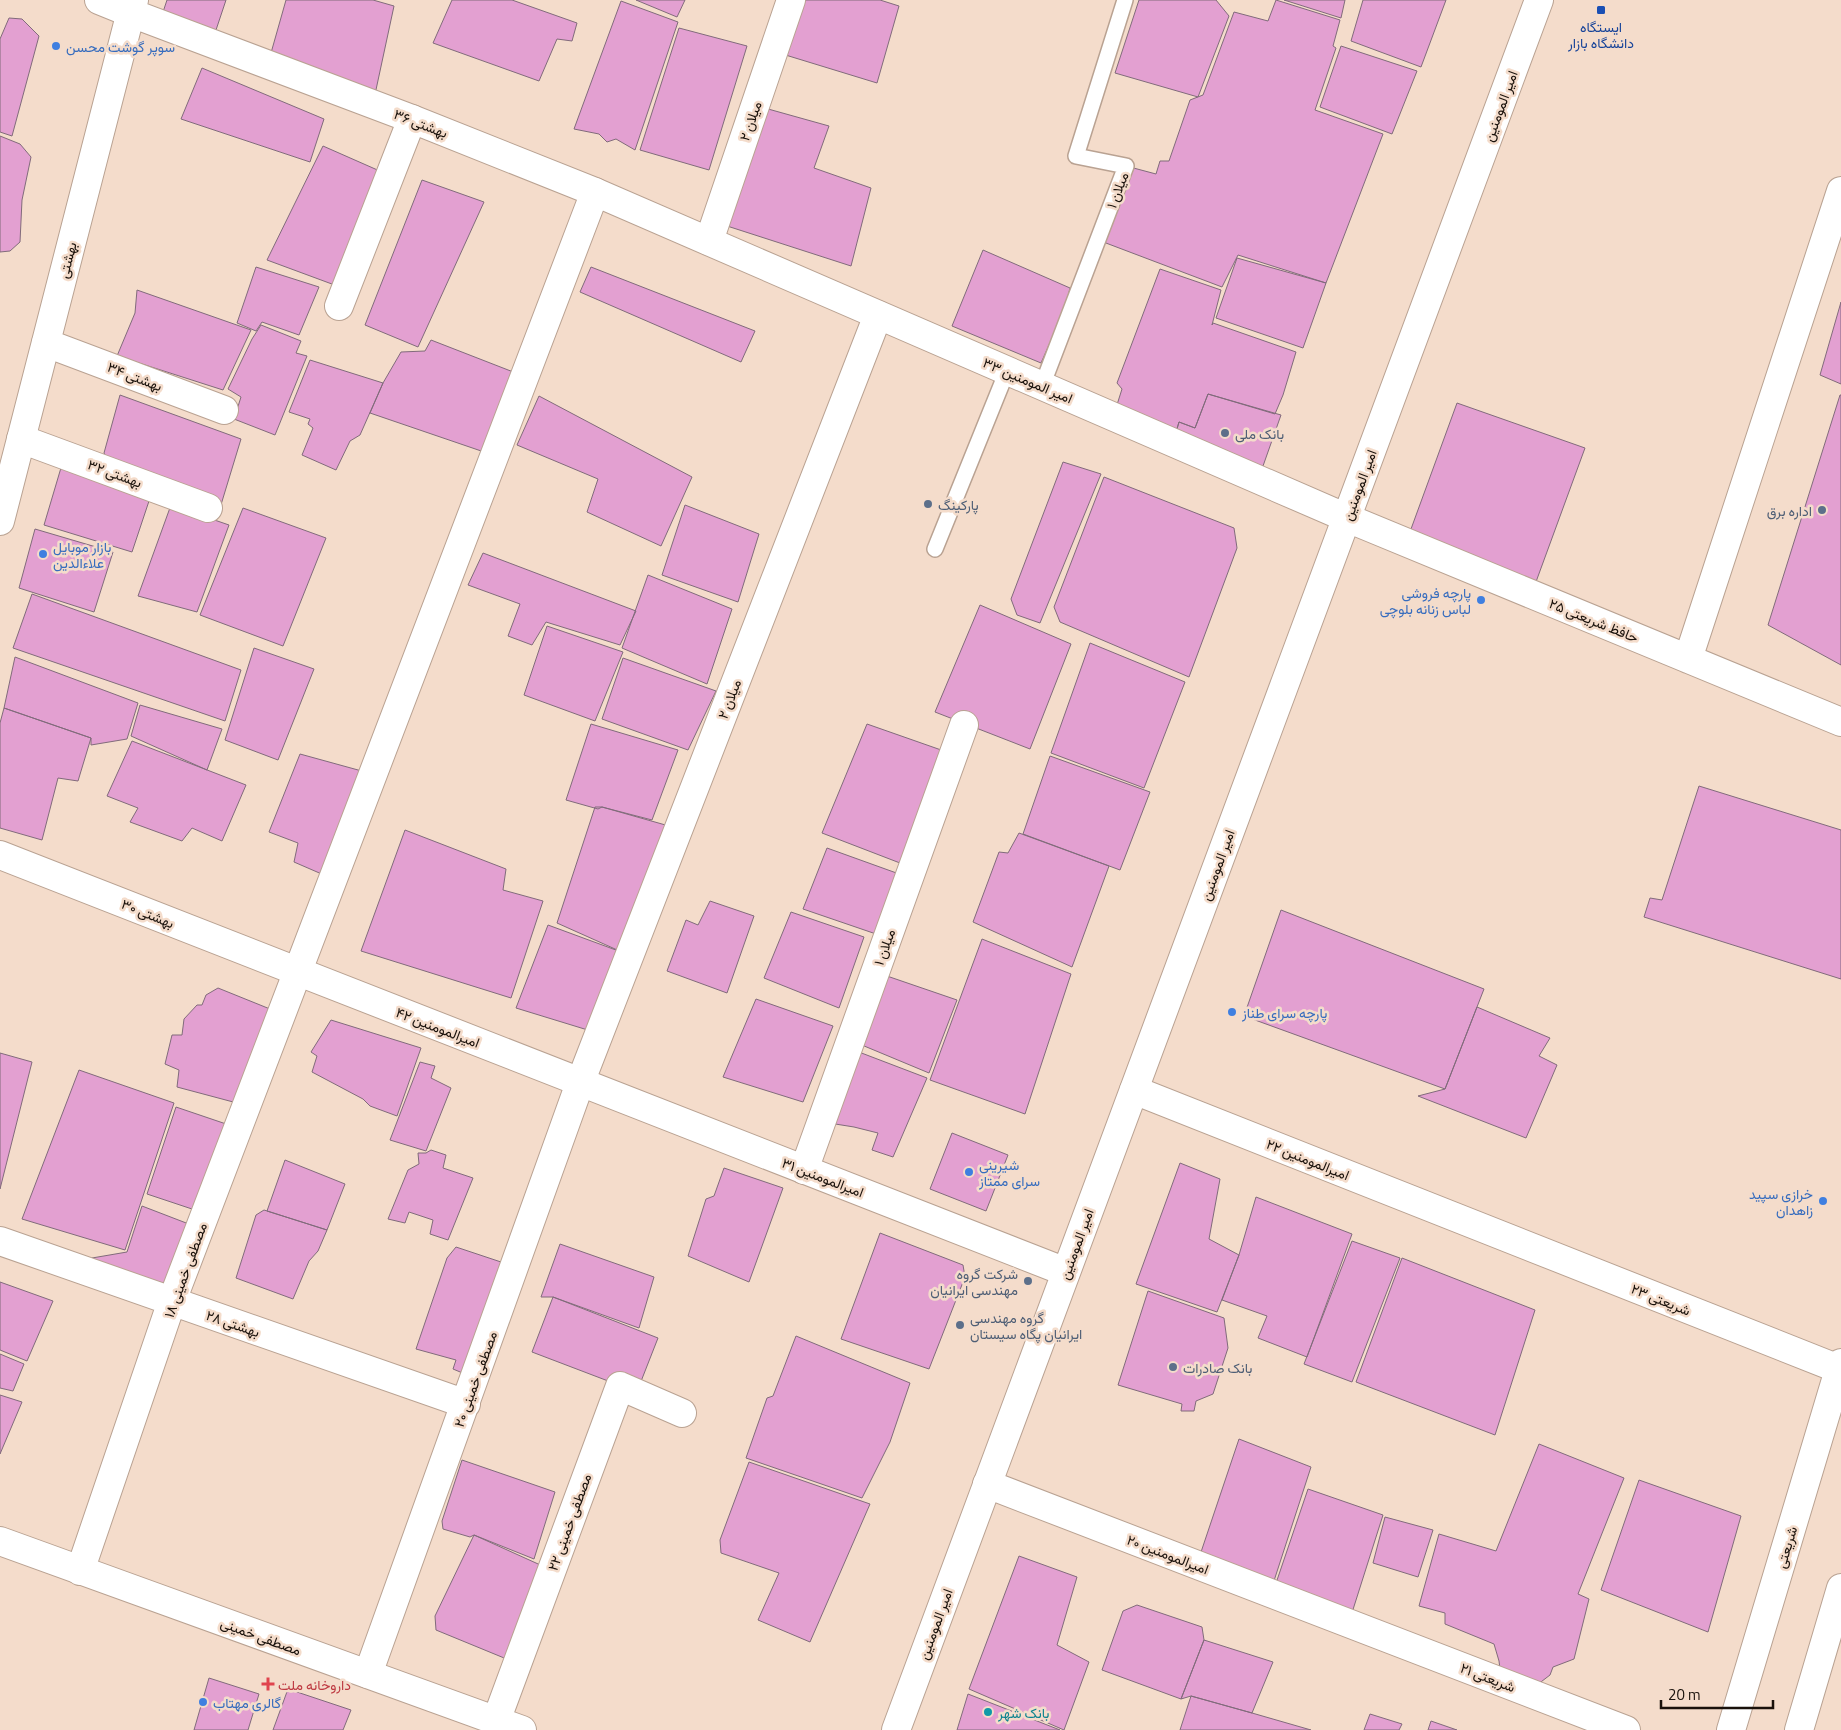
<svg xmlns="http://www.w3.org/2000/svg" width="1841" height="1730" font-family="'Titillium Web',Vazirmatn,sans-serif">
<rect width="100%" height="100%" fill="#f4dccb"/>
<path fill="#e3a0d1" stroke="#816b7b" d="M167 0H226L215 33 162 15Z
M286 0H373L394 6 374 99 269 60Z
M452 0H512L577 23 572 41 557 39 539 81 433 43Z
M636 0H685L677 17Z
M795 0H880L899 6 877 83 779 53Z
M1139 0H1216L1229 16 1198 97 1115 73Z
M1276 0 1340 20 1333 46 1336 48 1315 110 1383 134 1326 283 1238 255 1222 287 1098 240 1126 166 1156 174 1160 161H1169L1190 100 1203 95 1234 12 1268 21Z
M1284 0H1345L1341 18Z
M1363 0H1446L1421 67 1351 41Z
M621 1 678 22 635 150 616 139 607 142 599 134 574 129Z
M9 18 22 19 39 36 12 136 0 132V39Z
M679 28 747 46 709 170 640 150Z
M1341 46 1417 71 1392 134 1320 107Z
M202 68 324 119 310 162 181 119Z
M761 107 829 126 814 168 871 188 851 266 724 225Z
M0 136 20 144 31 157 22 200 20 242 10 251 0 252Z
M323 146 382 172 340 287 267 260Z
M422 180 484 202 418 347 365 325Z
M983 250 1070 288 1065 309 1041 363 952 326Z
M1237 258 1326 283 1303 348 1216 318Z
M256 267 319 287 299 335 262 322 256 331 237 323Z
M591 267 755 331 741 362 580 292Z
M1160 269 1221 290 1212 325 1213 323 1296 352 1283 395 1275 414 1208 394 1195 428 1179 422 1174 439 1115 411 1122 389 1117 383Z
M137 290 251 330 223 390 117 356 135 313Z
M1841 302V384L1820 375Z
M261 325 301 341 296 353 307 356 275 435 234 419 241 397 228 389 252 339Z
M431 340 521 375 490 454 370 413 383 383 401 352 425 351Z
M310 360 383 383 360 435 350 441 336 470 302 455 313 428 308 424 310 419 289 412Z
M1208 394 1281 415 1263 466 1250 472 1174 439 1179 422 1195 428Z
M120 395 241 439 220 508 109 465 104 453Z
M1840 395H1841V665L1768 625Z
M539 396 692 477 661 546 587 512 598 479 517 445Z
M1457 403 1585 448 1533 590 1407 540Z
M63 461 152 492 132 552 44 525Z
M1063 462 1101 474 1040 623 1017 615 1011 599Z
M1104 477 1234 528 1237 548 1189 677 1060 622 1054 607Z
M171 505 229 525 197 612 138 596Z
M685 505 759 534 738 602 662 575Z
M243 508 326 538 283 646 200 615Z
M35 529 113 552 94 612 19 588Z
M483 553 636 611 620 645 546 622 532 645 508 636 520 604 468 585Z
M648 575 732 609 707 684 622 648Z
M32 594 241 670 225 721 13 648Z
M980 605 1071 644 1030 749 935 712Z
M547 626 623 652 595 721 524 695Z
M1090 643 1185 682 1144 788 1051 753Z
M254 648 314 669 278 760 225 740Z
M15 657 138 703 127 739 91 745V738L4 708Z
M623 658 716 691 688 750 602 719Z
M140 705 222 729 207 770 131 736Z
M4 708 91 738 78 781 58 778 42 840 0 828V723Z
M591 724 678 750 652 820 602 807 598 809 566 800Z
M867 724 944 751 900 863 822 833Z
M132 741 246 785 222 841 192 828 182 841 130 822 138 808 107 796Z
M300 754 369 773 324 875 294 862 298 843 269 832Z
M1050 756 1150 792 1120 870 1023 834Z
M1699 786 1841 830V979L1644 917 1650 898 1662 900Z
M595 807H602L669 826 624 953 557 923Z
M405 830 506 869 503 890 543 901 511 998 361 951Z
M1019 833 1109 866 1072 967 973 922 999 852 1008 853Z
M827 848 902 875 879 935 803 909Z
M710 901 754 916 727 993 667 971 686 920 698 925Z
M1281 910 1484 989 1445 1089 1244 1016Z
M791 912 864 937 839 1008 764 978Z
M548 925 624 953 591 1031 516 1008Z
M982 939 1071 974 1025 1114 930 1080Z
M884 975 957 1000 929 1073 857 1043Z
M218 988 270 1009 237 1103 177 1087 179 1070 165 1064 172 1035H182L184 1019 197 1005H202L206 995Z
M756 999 833 1026 803 1102 723 1077Z
M1477 1007 1550 1038 1539 1056 1557 1065 1526 1138 1418 1096 1445 1089Z
M331 1020 421 1048 397 1116 370 1106 363 1099 312 1072 317 1056 311 1052Z
M851 1049 927 1078 893 1157 872 1150 878 1133 854 1127 829 1123Z
M0 1053 32 1062 0 1189Z
M420 1062 435 1066 431 1078 451 1088 426 1151 390 1140Z
M79 1070 174 1103 125 1250 22 1219Z
M176 1107 235 1127 201 1212 147 1194Z
M952 1133 1008 1155 986 1211 930 1189Z
M431 1150 446 1155 443 1168 473 1178 448 1240 430 1234 433 1220 409 1212 405 1223 388 1219 408 1170 419 1164 418 1153H426Z
M285 1160 345 1184 327 1230 267 1211Z
M1180 1163 1220 1179 1209 1239 1239 1255 1217 1312 1136 1284Z
M724 1168 783 1188 749 1282 688 1256 706 1199 714 1196Z
M1256 1197 1352 1234 1307 1357 1258 1338 1267 1316 1222 1300 1239 1255Z
M142 1206 194 1226 170 1285 109 1268 92 1258 127 1252Z
M264 1210 327 1230 318 1251 309 1261 293 1299 236 1278 256 1215Z
M880 1233 963 1265 965 1277 929 1369 841 1339Z
M1352 1241 1400 1258 1352 1382 1304 1364Z
M560 1244 654 1277 639 1328 553 1297H541Z
M456 1247 507 1264 465 1374 453 1369 456 1360 416 1349 447 1258Z
M1402 1258 1535 1310 1495 1435 1356 1382Z
M0 1282 53 1301 27 1361 0 1350Z
M1148 1291 1224 1318 1228 1348 1213 1394 1196 1401 1194 1411H1181L1182 1404 1118 1385Z
M553 1297 658 1338 638 1389 616 1384 532 1352Z
M796 1336 910 1383 890 1442 862 1498 746 1458 767 1398 773 1396Z
M0 1354 24 1364 13 1391 0 1388Z
M0 1395 22 1402 0 1454Z
M1239 1439 1311 1467 1271 1590 1198 1561Z
M1539 1444 1624 1478 1578 1594 1589 1599 1574 1659 1553 1667 1550 1675 1533 1688 1501 1677 1499 1661 1494 1644 1445 1624V1613L1419 1606 1439 1534 1496 1551Z
M462 1460 555 1492 534 1559 474 1535 470 1537 443 1529 442 1521Z
M749 1462 870 1504 810 1642 758 1620 779 1573 721 1553 720 1540Z
M1639 1480 1741 1516 1708 1632 1601 1590Z
M1308 1489 1383 1515 1350 1619 1273 1592Z
M1385 1517 1433 1530 1418 1577 1373 1563Z
M474 1535 547 1568 509 1660 436 1630 435 1616Z
M1019 1556 1077 1577 1057 1645 1089 1662 1064 1730 969 1689Z
M1137 1605 1202 1627 1204 1640 1181 1699 1102 1670 1123 1611Z
M1204 1640 1273 1662 1252 1713 1191 1696 1181 1699Z
M209 1678 259 1694 248 1730H194Z
M288 1689 351 1710 343 1730H273Z
M968 1694 1060 1730H957Z
M1191 1696 1252 1713 1311 1730H1180Z
M1370 1714 1402 1724 1399 1730H1364Z
M1431 1721 1457 1730H1428Z"/>
<g fill="none" stroke-linecap="round" stroke-linejoin="round">
<g stroke="#b9a292" stroke-width="18">
<path id="lane" d="M1042 386 1126 166 1076 156 1125 0
M935 549 1007 371"/>
</g>
<g stroke="#b9a292" stroke-width="30">
<path id="street" d="M99 0 131 13
M709 241 791 0
M339 306 412 119
M46 343 224 410
M21 439 208 508
M1347 518 1841 722
M1688 659 1841 191
M1134 1090 1839 1369
M804 1170 964 725
M0 1241 466 1404
M987 1484 1626 1730
M80 1571 172 1301 595 192
M368 1674 580 1083 878 315
M496 1721 620 1386 682 1413"/>
</g>
<g stroke="#b9a292" stroke-width="30">
<path id="secondary" d="M131 13 412 119 595 192 1347 518
M0 521 134 0
M0 855 1066 1272
M0 1541 522 1730
M896 1730 1539 0
M1731 1730 1841 1363
M1799 1730 1841 1588"/>
</g>
<use href="#lane" stroke="#fff" stroke-width="15"/>
<use href="#street" stroke="#fff" stroke-width="28"/>
<use href="#secondary" stroke="#fff" stroke-width="28"/>
</g>
<rect fill="#1a4fb4" stroke="#f4dccb" stroke-width="2" x="1596" y="5" width="10" height="10" rx="2.5"/>
<g fill="#3f7fe0" stroke="#f4dccb" stroke-width="2">
<circle cx="56" cy="46" r="5"/>
<circle cx="43" cy="554" r="5"/>
<circle cx="1481" cy="600" r="5"/>
<circle cx="1232" cy="1012" r="5"/>
<circle cx="969" cy="1172" r="5"/>
<circle cx="1823" cy="1201" r="5"/>
<circle cx="203" cy="1702" r="5"/>
</g>
<g fill="#5c6f8a" stroke="#f4dccb" stroke-width="2">
<circle cx="1225" cy="433" r="5"/>
<circle cx="928" cy="504" r="5"/>
<circle cx="1822" cy="510" r="5"/>
<circle cx="1028" cy="1281" r="5"/>
<circle cx="960" cy="1325" r="5"/>
<circle cx="1173" cy="1367" r="5"/>
</g>
<path fill="#e0444e" stroke="#f4dccb" stroke-width="2" d="M265.5 1676.5h5v5h5v5h-5v5h-5v-5h-5v-5h5z"/>
<circle fill="#0f9aa8" stroke="#f4dccb" stroke-width="2" cx="988" cy="1712" r="5"/>
<g text-anchor="middle" dominant-baseline="central" stroke-width="5" stroke-linejoin="round" paint-order="stroke">
<g font-size="14" fill="#164399" stroke="#f4dccb">
<text x="1601" y="26">ایستگاه<tspan x="1601" dy="16">دانشگاه بازار</tspan></text>
</g>
<g font-size="14" fill="#366cbe" stroke="#f4dccb" text-anchor="start">
<text x="66" y="46">سوپر گوشت محسن</text>
<text x="53" y="546">بازار موبایل<tspan x="53" dy="16">علاءالدین</tspan></text>
<text x="1471" y="592" text-anchor="end">پارچه فروشی<tspan x="1471" dy="16">لباس زنانه بلوچی</tspan></text>
<text x="1242" y="1012">پارچه سرای طناز</text>
<text x="979" y="1164">شیرینی<tspan x="979" dy="16">سرای ممتاز</tspan></text>
<text x="1813" y="1193" text-anchor="end">خرازی سپید<tspan x="1813" dy="16">زاهدان</tspan></text>
<text x="213" y="1702">گالری مهتاب</text>
</g>
<g font-size="14" fill="#19110b" stroke="#f4dccb">
<text transform="translate(1500 106) rotate(-70)">امیر المومنین</text>
<text transform="translate(750 121) rotate(-71)">میلان ۲</text>
<text transform="translate(421 123) rotate(21)">بهشتی ۳۶</text>
<text transform="translate(1117 190) rotate(-69)">میلان ۱</text>
<text transform="translate(67 260) rotate(-76)">بهشتی</text>
<text transform="translate(135 376) rotate(21)">بهشتی ۳۴</text>
<text transform="translate(1028 380) rotate(23)">امیر المومنین ۳۳</text>
<text transform="translate(115 473) rotate(20)">بهشتی ۳۲</text>
<text transform="translate(1359 485) rotate(-70)">امیر المومنین</text>
<text transform="translate(1594 620) rotate(22)">حافظ شریعتی ۲۵</text>
<text transform="translate(729 699) rotate(-69)">میلان ۲</text>
<text transform="translate(1217 865) rotate(-70)">امیر المومنین</text>
<text transform="translate(148 913) rotate(22)">بهشتی ۳۰</text>
<text transform="translate(884 947) rotate(-70)">میلان ۱</text>
<text transform="translate(438 1027) rotate(21)">امیرالمومنین ۴۲</text>
<text transform="translate(1308 1159) rotate(22)">امیرالمومنین ۲۲</text>
<text transform="translate(823 1177) rotate(21)">امیرالمومنین ۳۱</text>
<text transform="translate(1076 1244) rotate(-70)">امیر المومنین</text>
<text transform="translate(185 1270) rotate(-70)">مصطفی خمینی ۱۸</text>
<text transform="translate(1661 1299) rotate(22)">شریعتی ۲۳</text>
<text transform="translate(233 1323) rotate(19)">بهشتی ۲۸</text>
<text transform="translate(475 1379) rotate(-70)">مصطفی خمینی ۲۰</text>
<text transform="translate(569 1522) rotate(-70)">مصطفی خمینی ۲۲</text>
<text transform="translate(1786 1547) rotate(-73)">شریعتی</text>
<text transform="translate(1168 1554) rotate(21)">امیرالمومنین ۲۰</text>
<text transform="translate(935 1624) rotate(-70)">امیر المومنین</text>
<text transform="translate(261 1636) rotate(20)">مصطفی خمینی</text>
<text transform="translate(1488 1677) rotate(21)">شریعتی ۲۱</text>
</g>
<g font-size="14" fill="#4e5e75" stroke="#f4dccb" text-anchor="start">
<text x="1235" y="433">بانک ملی</text>
<text x="938" y="504">پارکینگ</text>
<text x="1812" y="510" text-anchor="end">اداره برق</text>
<text x="1018" y="1273" text-anchor="end">شرکت گروه<tspan x="1018" dy="16">مهندسی ایرانیان</tspan></text>
<text x="970" y="1317">گروه مهندسی<tspan x="970" dy="16">ایرانیان پگاه سیستان</tspan></text>
<text x="1183" y="1367">بانک صادرات</text>
</g>
<g font-size="14" fill="#be3a42" stroke="#f4dccb" text-anchor="start">
<text x="278" y="1684">داروخانه ملت</text>
</g>
<g font-size="14" fill="#0d838f" stroke="#f4dccb" text-anchor="start">
<text x="998" y="1712">بانک شهر</text>
</g>
</g>
<path d="M1661 1700v8h112v-8" fill="none" stroke="#19110b" stroke-width="2.5"/>
<text x="1668" y="1700" font-size="15" fill="#19110b" stroke="#f4dccb" stroke-width="4" paint-order="stroke">20 m</text>
</svg>
